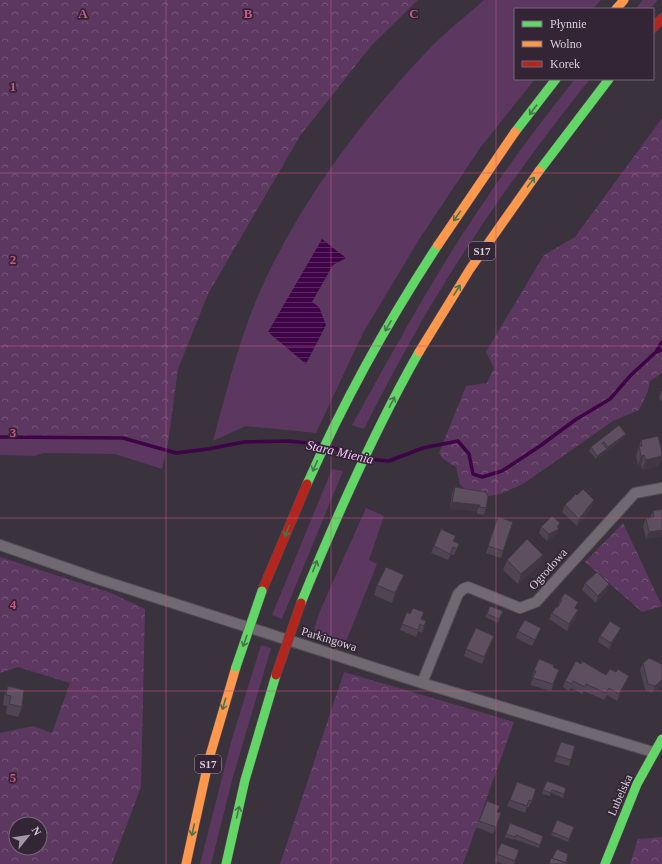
<svg xmlns="http://www.w3.org/2000/svg" width="662" height="864" font-family="'Times New Roman',serif">
<defs>
<pattern id="forest-crowns" width="20" height="18" patternUnits="userSpaceOnUse"><rect width="20" height="18" fill="#5c3861"/><path d="M2 6a3 3 0 1 1 6 0M12 15a3 3 0 1 1 6 0" fill="none" stroke="#735477"/></pattern>
<pattern id="water-rules" width="6" height="5" patternUnits="userSpaceOnUse"><rect width="6" height="5" fill="#3f0447"/><path d="M0 2.5h6" fill="none" stroke="#5a2861"/></pattern>
</defs>
<rect width="100%" height="100%" fill="#3a323c"/>
<path fill="#5c3861" d="M484 0H601L593 9H515V79H535L480 148 420 238 363 333 316 433 246 426 213 441C228 386 241 331 265 280 307 192 365 116 432 46 448 30 467 15 484 0Z
M643 0H658L650 9H635Z
M575 79H590C543 138 499 197 459 260 424 314 393 372 364 429L352 425C384 368 415 310 450 254 488 193 530 135 575 79Z
M0 420 20 437 102 432 168 443 162 469 115 454 43 453 35 456 0 455Z
M332 469 343 471 282 619 272 615Z
M366 508 384 516 369 560 377 564 345 644 313 634 319 613Z
M261 645 271 648 233 777 211 864H200L231 742Z"/>
<path fill="url(#forest-crowns)" fill-rule="evenodd" d="M0 0H418L371 46 300 136 208 294 178 369 168 443 102 432 20 437 0 420Z
M662 118V373L650 381 648 391 639 410 613 421 523 484 500 494 483 497 469 493 460 484 456 467 443 459 439 453 466 386 487 383 494 368 486 352 544 255 575 237Z
M623 523 662 606 642 612 585 562Z
M0 557 111 593 145 609 141 787 112 864H0V733L33 726 52 733 70 683 18 667 0 673ZM16 824H40V848H16Z
M344 672 514 722 463 864H280Z
M662 837V864H630L638 839Z"/>
<path fill="url(#water-rules)" d="M322 239 346 258 333 265 312 302 319 307 326 325 306 364 268 332Z"/>
<g fill="none" stroke-linecap="round" stroke-linejoin="round">
<path stroke="#3f0447" stroke-width="3.5" d="M656 352 662 342
M0 437 123 438 176 453 208 449 244 442 289 441 318 444
M330 447 358 456
M368 459 389 461 423 448 458 441 469 454 473 474 482 477 502 471 540 446 575 420 610 399 631 375 656 352 662 350"/>
<g stroke="#564e57" stroke-width="12">
<path id="street" d="M0 545 98 579 422 683 653 752
M422 683 458 594 463 589 468 587 520 608 536 602 635 493 662 488"/>
</g>
<g stroke="#564e57" stroke-width="10">
<path id="fast" d="M515 132 556 79
M539 171 609 79
M307 484C344 401 388 321 438 245
M301 603C336 517 373 433 419 352
M226 864 245 780 276 675
M605 864 637 784 662 739"/>
</g>
<g stroke="#564e57" stroke-width="10">
<path id="slow" d="M616 9 624 0
M438 245 515 132
M419 352 470 269 539 171
M186 864 209 759 236 667"/>
</g>
<g stroke="#564e57" stroke-width="10">
<path id="jam" d="M653 28 662 18
M262 591 307 484"/>
</g>
<use href="#street" stroke="#706972" stroke-width="10"/>
<use href="#fast" stroke="#63d668" stroke-width="9"/>
<use href="#slow" stroke="#ff974d" stroke-width="9"/>
<use href="#jam" stroke="#b3261e" stroke-width="9"/>
<g stroke="#564e57" stroke-width="10" stroke-linecap="butt">
<path id="fast-bridge" d="M236 667 262 591"/>
</g>
<g stroke="#564e57" stroke-width="10" stroke-linecap="butt">
<path id="jam-bridge" d="M276 675 301 603"/>
</g>
<use href="#fast-bridge" stroke="#63d668" stroke-width="9"/>
<use href="#jam-bridge" stroke="#b3261e" stroke-width="9"/>
</g>
<path fill="#504353" d="M661 391H662V402L659 398Z
M619 425 625 437 607 451 606 450 605 452 596 459 589 451 591 447Z
M641 440 659 466 642 470 641 465H638L636 456Z
M455 487 486 508 484 515 477 514V511L450 509 452 494Z
M565 505 592 507 577 526 562 512Z
M662 509V536L646 539 643 526 646 519 650 518 653 511Z
M498 517 513 522 501 558 486 553Z
M560 523 556 535 547 541 539 533 541 527Z
M454 541 459 544 454 555 451 554 448 560 431 553 434 546Z
M507 560 540 565 518 584 503 570Z
M404 575 400 584 392 603 374 595 377 585Z
M585 583 609 584 607 591 596 603 582 590Z
M560 600 578 610 576 617 567 631 549 619 552 613 558 606Z
M490 606 503 611 498 623 485 617Z
M407 612 426 621 422 633 418 631 416 637 400 630Z
M518 631 538 635 532 646 516 638Z
M618 634 609 649 598 642 600 636Z
M494 636 482 664 464 656 466 649Z
M643 663 662 685 652 693 645 690 640 670Z
M581 664 606 675 616 672 629 676 627 682 617 701 607 695 604 700 584 691 582 694 571 688 569 691 563 687 565 681Z
M553 667 559 670 551 691 530 685 533 678 532 677 534 670Z
M8 686 22 707 18 717 6 714 7 706 3 705 4 696Z
M561 742 571 760 569 766 554 762Z
M547 781 566 788 563 798 551 793 550 796 542 794Z
M517 782 536 789 529 807H527L525 813 507 806Z
M498 812 501 813 493 834 476 827 479 821Z
M557 820 574 827 568 842 551 835Z
M510 823 543 836 539 848 514 839V840L505 837Z
M501 843 519 850 514 864H503L495 861Z"/>
<path fill="#413743" d="M626 434 625 437 607 451 608 447Z
M607 449 605 452 596 459 597 456Z
M644 455 641 465H638L641 456Z
M662 456V458L659 466 642 470 646 460Z
M594 500 592 507 577 526 579 519Z
M452 502 480 505 477 511 450 509Z
M560 523 556 535 547 541 549 534Z
M662 530V536L646 539 649 532Z
M543 555 540 565 518 584 521 574Z
M404 575 400 584 392 603 395 593Z
M609 584 607 591 596 603 598 596Z
M578 610 576 617 567 631 569 624Z
M621 628 618 634 609 649 611 643Z
M494 636 482 664 484 657Z
M629 676 627 682 617 701 619 694Z
M662 680V685L652 693 655 686Z"/>
<path fill="#5d4e60" stroke="#413743" d="M619 425 626 434 608 447 604 442 602 443 607 449 597 456 591 447Z
M658 436 662 452V456L646 460 644 455 641 456 639 446H642L641 440Z
M455 487 485 492 488 496 486 508 479 507 480 505 452 502Z
M583 489 594 500 579 519 565 505 576 494 577 495Z
M662 509V530L649 532 646 519 654 517 653 511Z
M552 516 560 523 557 527 559 529 549 534 541 527Z
M498 517 513 522 503 551 488 546Z
M441 529 456 536 453 541 459 544 457 549 453 547 450 554 434 546Z
M527 539 543 555 521 574 507 560Z
M386 567 404 575 395 593 377 585Z
M597 572 609 584 598 596 585 583Z
M565 593 578 602 575 608 578 610 569 624 552 613 556 607H558L562 600H560Z
M490 606 503 611 499 619 487 614Z
M413 608 424 612 421 619 426 621 424 626 420 624 418 630 402 624 407 612 410 614Z
M525 620 541 628 535 640 518 631Z
M610 621 621 628 611 643 600 636Z
M476 628 494 636 484 657 466 649Z
M649 658 662 664V680L655 686 648 684 643 663Z
M539 659 554 665 553 667 559 670 553 684 533 678 536 671 534 670Z
M576 661 581 664 582 661 606 675 610 669 616 672 618 669 629 676 619 694 609 688 606 693 586 684 585 687 573 681 572 684 565 681Z
M8 686 24 690 22 707 9 704 11 696 6 695Z
M561 742 575 746 571 760 556 755Z
M547 781 566 788 564 794 552 790 551 793 543 790Z
M517 782 536 789 532 801 529 800 527 806 510 800Z
M487 801 500 806 497 812 501 813 496 827 479 821Z
M557 820 574 827 569 839 552 832Z
M510 823 543 836 540 845 516 835 515 837 506 834Z
M501 843 519 850 515 861 497 854Z
M557 849 568 854 566 863 552 858Z
M551 858 567 863V864H549Z"/>
<defs><path id="oneway-shaft" d="M-6 0H5M1.5-3L5.5 0L1.5 3" fill="none" stroke-width="1.6" stroke-linecap="round" stroke-linejoin="round"/></defs>
<g stroke="#49754c">
<use href="#oneway-shaft" transform="translate(533 110) rotate(127)"/>
<use href="#oneway-shaft" transform="translate(531 182) rotate(-54)"/>
<use href="#oneway-shaft" transform="translate(457 216) rotate(125)"/>
<use href="#oneway-shaft" transform="translate(457 290) rotate(-58)"/>
<use href="#oneway-shaft" transform="translate(388 326) rotate(120)"/>
<use href="#oneway-shaft" transform="translate(392 402) rotate(-63)"/>
<use href="#oneway-shaft" transform="translate(315 466) rotate(114)"/>
<use href="#oneway-shaft" transform="translate(287 531) rotate(113)"/>
<use href="#oneway-shaft" transform="translate(315 566) rotate(-68)"/>
<use href="#oneway-shaft" transform="translate(245 641) rotate(109)"/>
<use href="#oneway-shaft" transform="translate(224 704) rotate(107)"/>
<use href="#oneway-shaft" transform="translate(238 812) rotate(-77)"/>
<use href="#oneway-shaft" transform="translate(193 830) rotate(102)"/>
</g>
<path fill="none" stroke="#ca5887" stroke-width="1" stroke-opacity="0.55" d="M166 0V864M331 0V864M496 0V864M0 173H662M0 346H662M0 518H662M0 691H662"/>
<g text-anchor="middle" dominant-baseline="central" stroke-width="3.5" stroke-linejoin="round" paint-order="stroke">
<g fill="#332535" stroke="#a79ca8" stroke-width="1">
<rect x="469" y="242" width="26" height="18" rx="3"/>
<rect x="195" y="755" width="26" height="18" rx="3"/>
</g>
<g font-size="11" font-weight="bold" fill="#d9cfda">
<text x="482" y="251">S17</text>
<text x="208" y="764">S17</text>
</g>
<g font-size="12" fill="#d9cfda" stroke="#332535">
<text transform="translate(548 569) rotate(-48)">Ogrodowa</text>
<text transform="translate(329 639) rotate(17)">Parkingowa</text>
<text transform="translate(620 795) rotate(-66)">Lubelska</text>
</g>
<g font-size="13" font-style="italic" fill="#f8c5fe" stroke="#332535">
<text transform="translate(340 452) rotate(13)">Stara Mienia</text>
</g>
</g>
<g font-size="13" text-anchor="middle" font-weight="bold" fill="#ca5887" stroke="#332535" stroke-width="3.5" stroke-linejoin="round" paint-order="stroke">
<text x="83" y="18">A</text>
<text x="248" y="18">B</text>
<text x="414" y="18">C</text>
<text x="13" y="91">1</text>
<text x="13" y="264">2</text>
<text x="13" y="437">3</text>
<text x="13" y="609">4</text>
<text x="13" y="782">5</text>
</g>
<rect x="514" y="8" width="140" height="72" fill="#332535" stroke="#756977"/>
<rect x="522" y="21" width="20" height="6" fill="#63d668" stroke="#756977"/>
<text x="550" y="28" font-size="12" fill="#d9cfda">Płynnie</text>
<rect x="522" y="41" width="20" height="6" fill="#ff974d" stroke="#756977"/>
<text x="550" y="48" font-size="12" fill="#d9cfda">Wolno</text>
<rect x="522" y="61" width="20" height="6" fill="#b3261e" stroke="#756977"/>
<text x="550" y="68" font-size="12" fill="#d9cfda">Korek</text>
<g transform="translate(28 836) rotate(60)"><circle r="19" fill="#332535" stroke="#756977"/>
<path d="M0-3L7 15L0 10L-7 15Z" fill="#a198a3"/>
<text y="-6" font-size="11" font-weight="bold" text-anchor="middle" fill="#d9cfda">N</text>
</g>
</svg>
